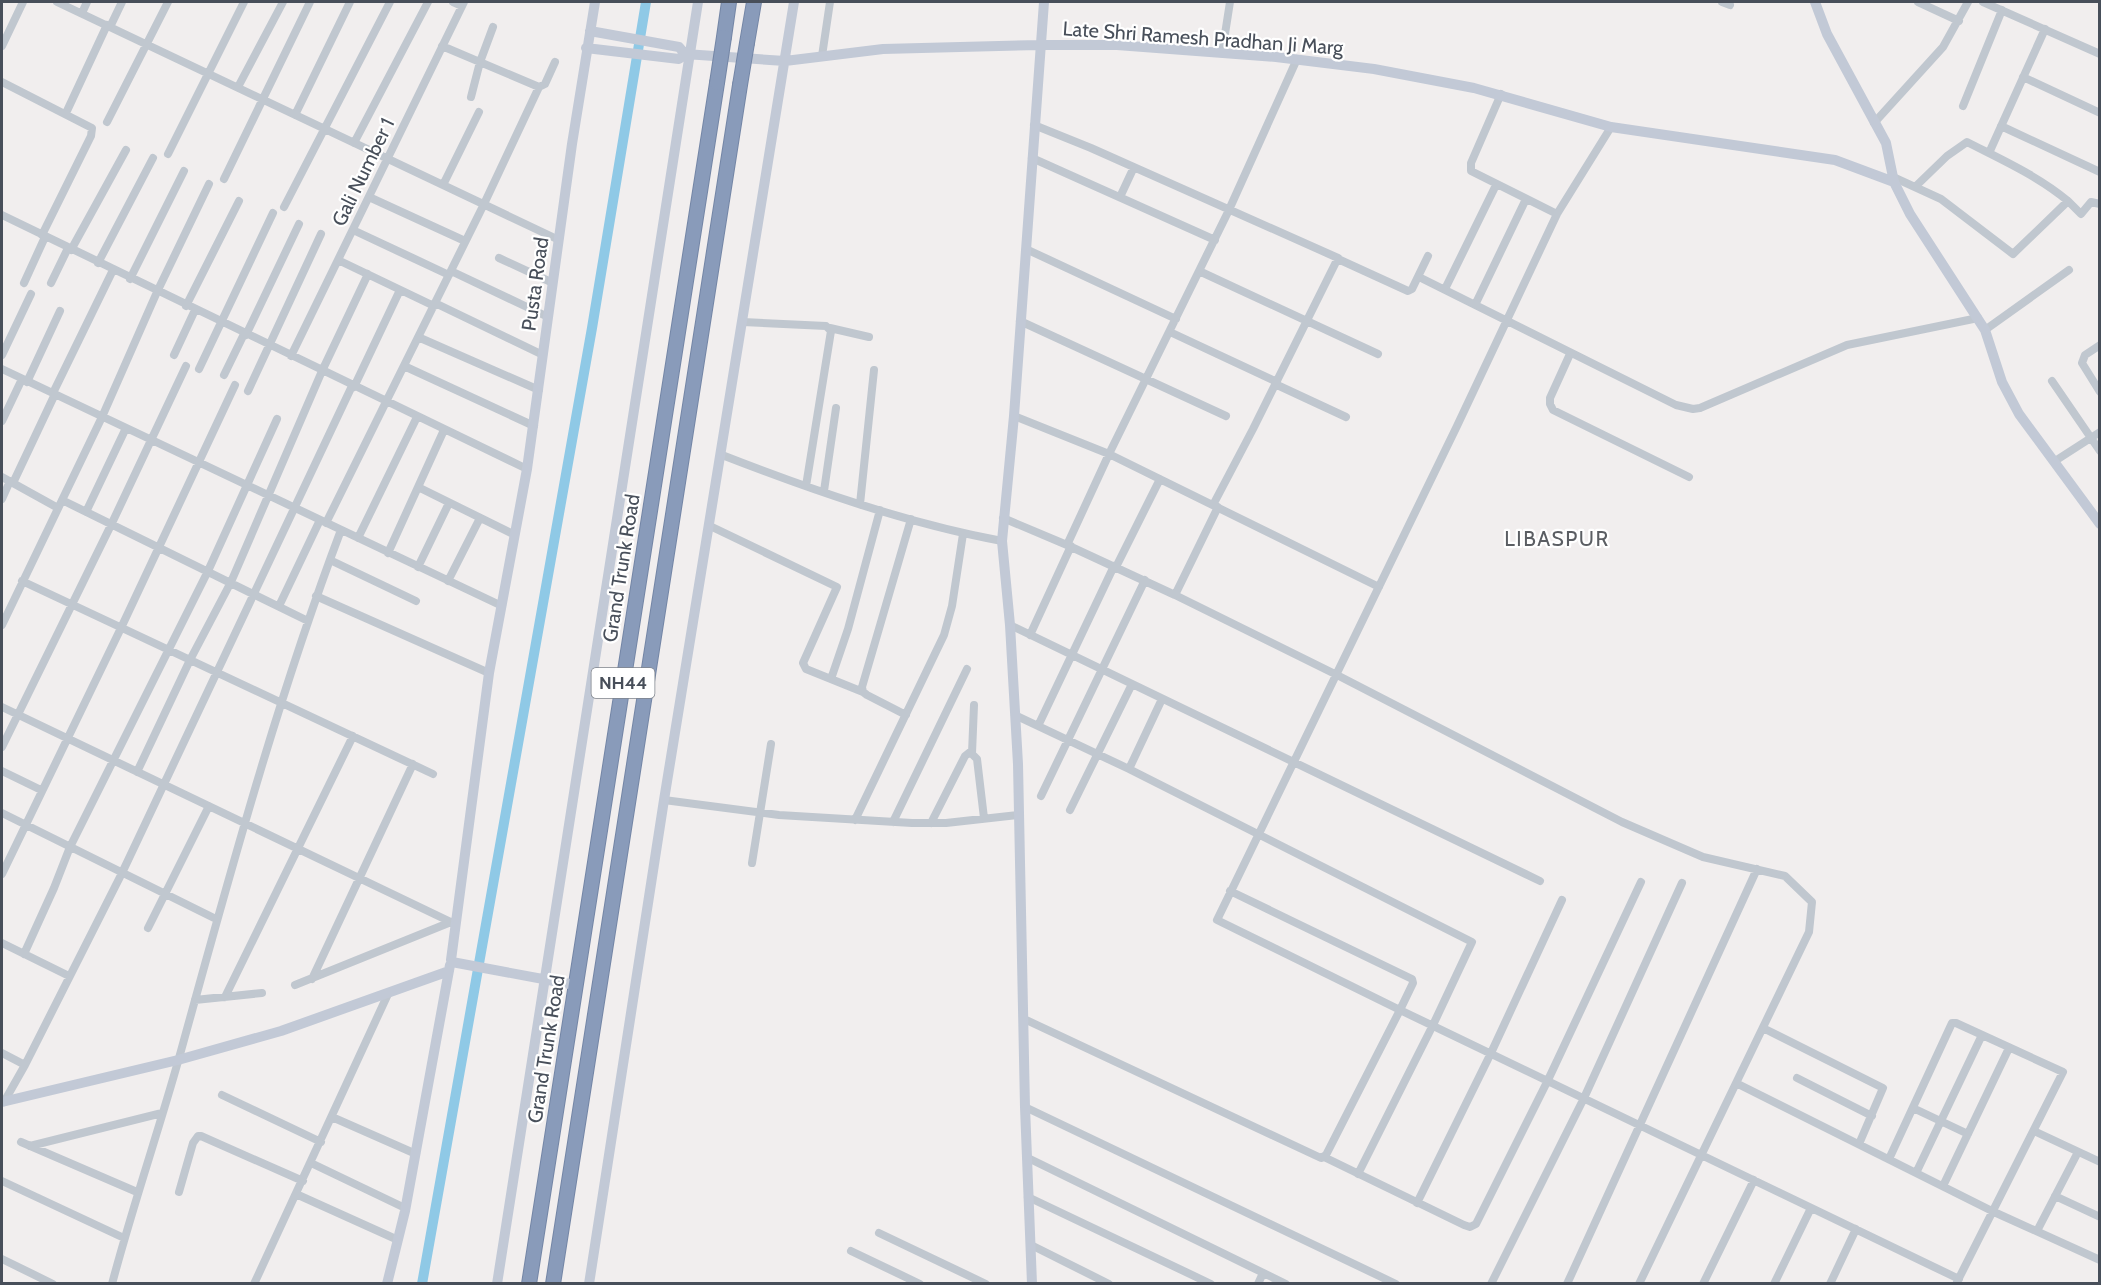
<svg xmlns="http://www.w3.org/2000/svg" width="2101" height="1285" font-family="Cabin,sans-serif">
<rect width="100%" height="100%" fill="#f1eeee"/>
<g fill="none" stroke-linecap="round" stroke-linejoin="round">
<path stroke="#8fc9e6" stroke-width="10" d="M422 1284 592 328 646 2"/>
<g stroke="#7486a6" stroke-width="16">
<path id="highway" d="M724 37 729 2
M747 43 754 2
M529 1284 717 83
M553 1284 740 85"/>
</g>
<path stroke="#c0c7cf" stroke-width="8" d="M57 2 559 240
M453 2 462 6
M1722 2 1730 5
M1918 2 1959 21
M1983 2 2100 54
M82 13 87 2
M110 27 122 2
M2 46 23 2
M442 46 539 87 545 84 555 62
M1222 53 1230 2
M822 56 830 2
M2023 77 2100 113
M2 82 92 128 91 136 42 235
M238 87 283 2
M1501 94 1471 163V171L1557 214
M471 97 480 62 493 27
M1963 106 2002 10
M66 113 107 25
M295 115 350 2
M107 122 168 2
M1874 123 1943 47 1968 2
M1034 125 1091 148 1338 258 1253 429 1213 505
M2001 126 2100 172
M354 143 428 2
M1989 153 2045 29
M168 154 244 2
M1032 158 1215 240
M1893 177 1941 199 2013 254 2068 201 2081 214 2091 202 2100 204
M224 179 310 2
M443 185 479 112
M1916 186 1947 156 1967 142C2002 160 2038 176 2068 201
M369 197 465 241
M1120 197 1134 167
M284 207 390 2
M2 215 527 469
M353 230 449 275
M1026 249 1176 319
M71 250 126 150
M499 258 553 283
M1338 259 1408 291 1412 289 1428 256
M338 260 434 306
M98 263 153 158
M451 271 548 317
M1199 271 1378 354
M130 279 184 171
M1423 279 1676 405 1693 409 1700 408 1847 345 1978 318
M24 283 45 237
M51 283 68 248
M1445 289 1496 185
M435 303 543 355
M1475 305 1526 199
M186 306 239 201
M1020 321 1226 416
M743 322 826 326 831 331 806 486
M830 328 869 337
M1985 330 2069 270
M1170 332 1277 382
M246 335 299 224
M418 337 539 390
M2100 345 2085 355 2082 363 2100 392
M1570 354 1550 398V404L1553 410 1689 477
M2 355 31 294
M174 355 195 310
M291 356 464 2
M404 366 534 426
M2 369 502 606
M199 369 273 213
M224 375 244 334
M2052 381 2100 451
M27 382 60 311
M1275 384 1346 417
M354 387 400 290
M248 391 321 234
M53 393 113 270
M1014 416 1109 454 1228 212 1297 59
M2 421 22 379
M722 455C812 490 906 523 1002 541
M2055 461 2100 432
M2 477 58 508
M13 483 55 394
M418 487 515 535
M824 491 836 408
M2 499 10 481
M62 500 308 621
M860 504 874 370
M86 512 126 428
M1003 518 1067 545 1175 595 1337 675 1622 822 1703 857 1785 876 1812 902 1809 932 1639 1284
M326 523 484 204 539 87
M710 526 837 587 803 663 806 669 863 692
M358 538 417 417
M1067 545 1109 454 1379 587
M388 553 444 430
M330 560 416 601
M418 567 449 503
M1116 567 1160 479
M22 581 433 774
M448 581 480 518
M1175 595 1218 507
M316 596 489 673
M279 606 320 520
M2 625 102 417 157 292 209 184
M1010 625 1540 881
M1030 635 1071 546
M832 679V676L848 629 880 510
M2 707 455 924
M906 715 867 695 863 692 862 687 911 519
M1015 715 1129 769 1472 942 1433 1025 1358 1174
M1038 726 1114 566
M2 747 112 523 186 366
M972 753 974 705
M1129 769 1162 699
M2 771 41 790
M137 772 190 660 231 582 322 371 368 274
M1041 796 1145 580
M664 800 779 815 912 823H946L1018 815
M1070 810 1132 684
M2 813 216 919
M855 820 944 635 952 606 963 534
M893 822 967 669
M931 823 965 756 970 752 977 759 984 818
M752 863 771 744
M2 874 121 628 235 385
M1230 891 1412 979 1413 983 1400 1010 1217 920 1457 426 1557 214 1611 127
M148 928 209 806
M2 943 69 976
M24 954 54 888 70 847 208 571 277 419
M312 979 413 764
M295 985 451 922
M225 997 353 736
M195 1000 262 993
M1024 1019 1321 1158 1326 1155 1400 1010 1959 1279
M1763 1028 1883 1088 1859 1144
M2 1053 25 1065
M1797 1078 1872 1116
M1736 1083 1994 1212 2100 1260
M222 1095 321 1142
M4 1102 25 1065 122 873 352 386
M1025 1107 1396 1284
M1913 1108 1968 1134
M332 1117 416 1154
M2034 1131 2100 1162
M21 1142 137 1192
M30 1146 162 1113
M1324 1157 1464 1225 1470 1227 1476 1224 1548 1080 1641 882
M1028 1158 1286 1284
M1889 1159 1952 1023H1956L2063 1072 1957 1282
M311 1163 405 1208
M1916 1173 1982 1035
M2 1181 124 1238
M1943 1186 2009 1048
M179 1192 193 1143 198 1136H201L303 1181
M296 1194 398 1240
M2055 1196 2100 1217
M1028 1197 1211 1284
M1417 1203 1491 1053 1562 900
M2037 1231 2078 1152
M879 1233 986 1284
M1031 1245 1109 1284
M851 1251 920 1284
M2 1259 53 1284
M112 1284C132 1208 158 1133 179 1058 228 881 276 702 341 530
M254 1284 388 994
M1258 1284 1263 1273
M1491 1284 1584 1098 1682 883
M1567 1284 1757 869
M1703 1284 1754 1180
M1774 1284 1811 1208
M1830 1284 1856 1229"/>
<path stroke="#c2c9d6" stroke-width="10" d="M1815 2 1827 34 1886 143 1894 182 1910 214 1985 330 2002 382 2019 414 2100 524
M590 31 679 47 685 54
M586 48 679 59 685 54 785 61 883 49 1040 45H1117L1276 57 1374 69 1474 88 1611 127 1835 160 1894 182
M575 985 452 962 451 960 489 673 527 469 572 144 595 2
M2 1102 178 1060 281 1031 449 971
M387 1284 405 1211 450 965
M497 1284 698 2
M589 1284 664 800 794 2
M1032 1284 1025 1107 1018 764 1010 625 1002 541 1014 416 1044 2"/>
<use href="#highway" stroke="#899bba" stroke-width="14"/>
<g stroke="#7486a6" stroke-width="16" stroke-linecap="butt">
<path id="highway-bridge" d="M717 83 724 37
M740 85 747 43"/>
</g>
<use href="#highway-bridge" stroke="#899bba" stroke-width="14"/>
</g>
<g text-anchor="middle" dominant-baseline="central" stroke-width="4.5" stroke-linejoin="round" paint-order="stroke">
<rect fill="#fff" stroke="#7f848c" stroke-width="1.5" x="591.5" y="668" width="63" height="30" rx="4.5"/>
<g font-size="18" font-weight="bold" fill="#484f5a">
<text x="623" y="683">NH44</text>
</g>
<g font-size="20" fill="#484f5a" stroke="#fff">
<text transform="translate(1203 38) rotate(4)">Late Shri Ramesh Pradhan Ji Marg</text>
<text transform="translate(363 172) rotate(-64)">Gali Number 1</text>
<text transform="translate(535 284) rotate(-82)">Pusta Road</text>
<text transform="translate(621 568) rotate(-81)">Grand Trunk Road</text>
<text transform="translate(546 1049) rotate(-81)">Grand Trunk Road</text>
</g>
<g font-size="21" letter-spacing="1.5" fill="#5b5e63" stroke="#fff">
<text x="1557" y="538">LIBASPUR</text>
</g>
</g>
<rect width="2101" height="1285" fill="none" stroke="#484f5a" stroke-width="6"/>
</svg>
